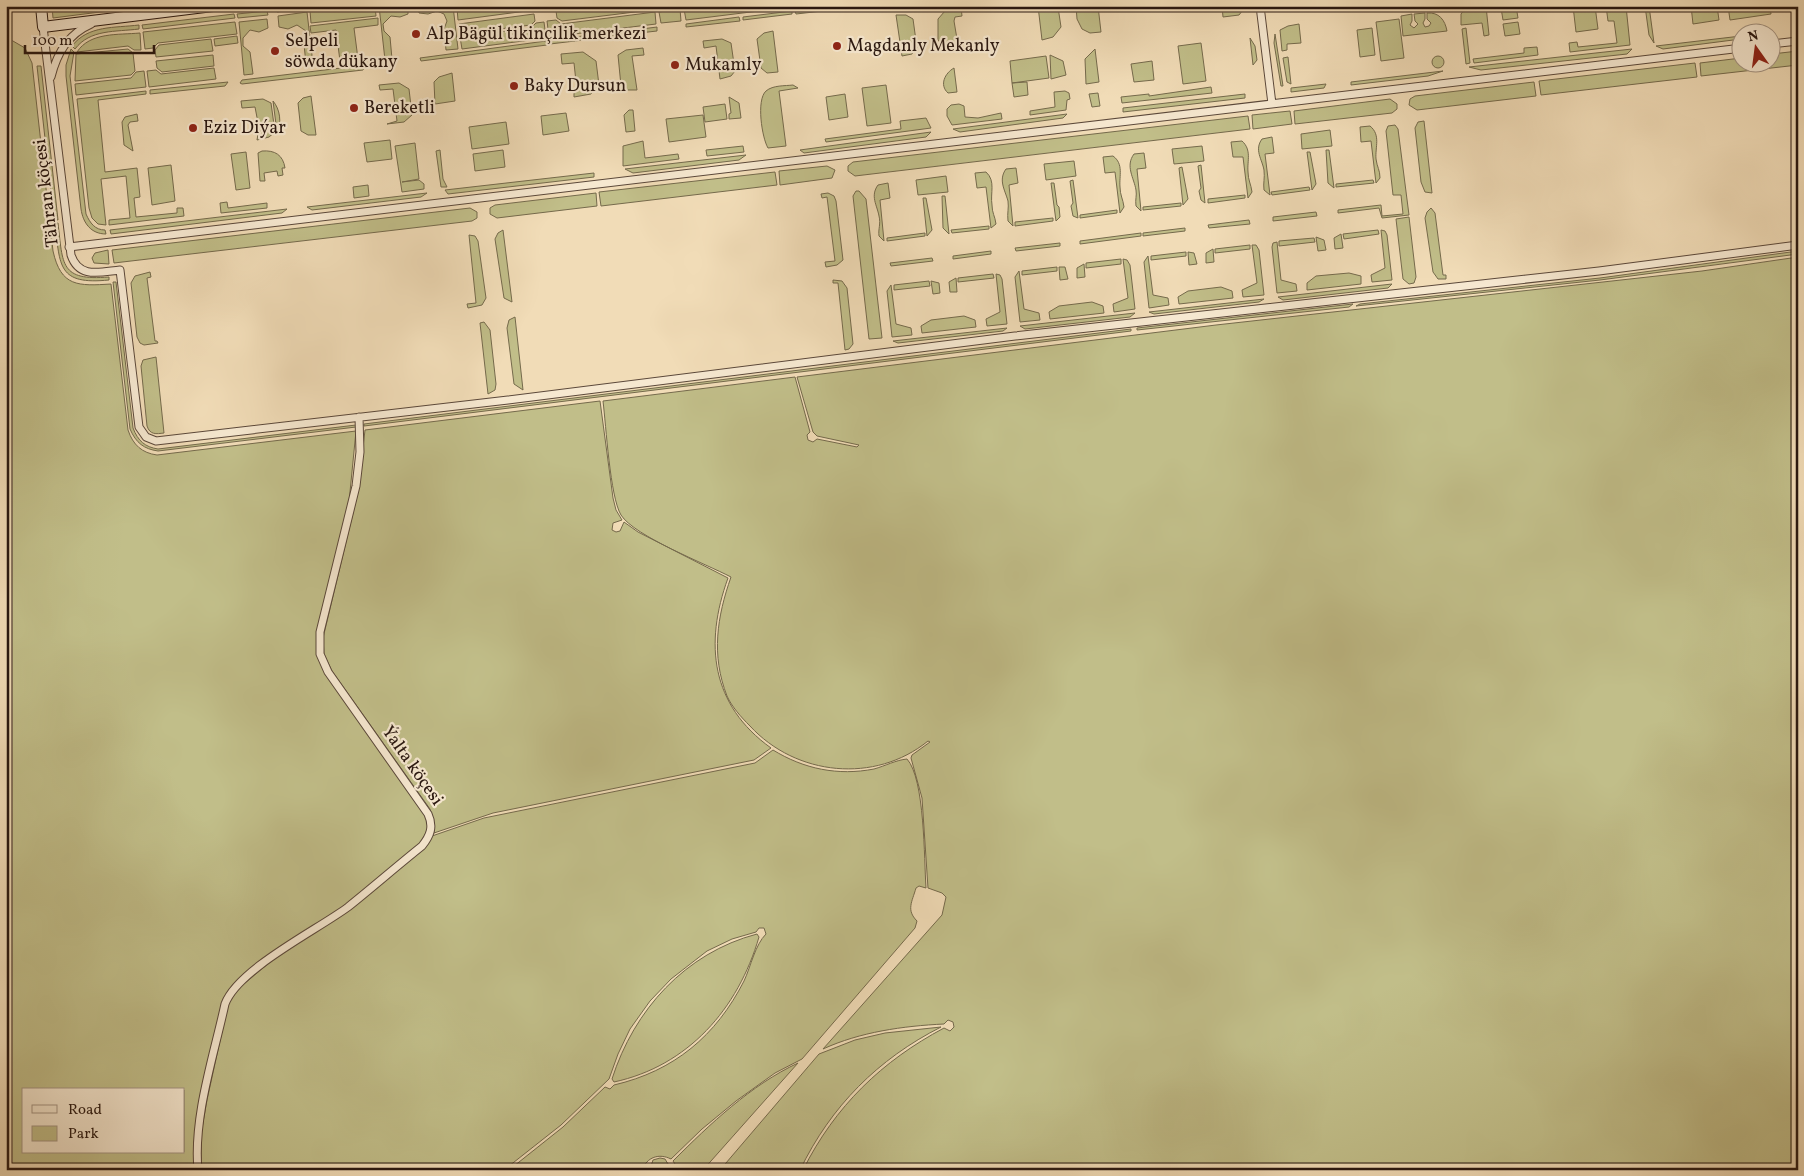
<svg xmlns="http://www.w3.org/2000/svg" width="1804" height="1176" font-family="Vollkorn,serif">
<rect width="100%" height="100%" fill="#f1dcb7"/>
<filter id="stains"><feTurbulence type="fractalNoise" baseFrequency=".004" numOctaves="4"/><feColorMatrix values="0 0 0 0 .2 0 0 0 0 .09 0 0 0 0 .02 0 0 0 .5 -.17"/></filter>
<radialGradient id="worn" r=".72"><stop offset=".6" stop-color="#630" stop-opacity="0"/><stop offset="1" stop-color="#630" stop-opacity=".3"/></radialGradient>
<path fill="#c1be89" stroke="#756a4c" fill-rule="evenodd" d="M52 6H147L53 18Z
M292 6H306V8L277 12 276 8Z
M354 6H375L376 16 311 23 310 11Z
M379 6H408V14L400 17 391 16 383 24 384 31 390 37 392 59 385 60Z
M418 6H453L458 49 446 50 444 29 447 21 444 14 437 11 428 14 419 13Z
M470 6H533L534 10 458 20 457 8Z
M591 6H647L651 10 562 21 557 18 556 11Z
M706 6H791V7L686 20 684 9Z
M834 6H866L796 14 795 11Z
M1038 6 1058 7 1061 27 1053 37 1042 40Z
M1076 6H1098L1101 32 1090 33 1082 29 1077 19Z
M1222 6H1246L1239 15 1223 17Z
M1467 6H1486L1489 35 1484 36 1482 23 1461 25V14Z
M1516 6 1518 18 1503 20 1501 8Z
M1573 6H1595L1598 29 1576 32Z
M1606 6H1626L1630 45 1570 52 1569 43 1577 42 1578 47 1617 43 1614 21H1608Z
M1645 6H1649L1654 43 1649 35Z
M1691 6H1717L1719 20 1693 24Z
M1728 6H1770L1771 14 1730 20Z
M961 7 962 16 955 17 954 21 959 51 946 50 938 40V19L945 11Z
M680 9 681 21 661 23 659 12Z
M267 11 268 15 238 18 237 14Z
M792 11V14L743 20V17Z
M307 12 313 64H306L304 44 307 39 306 31 297 25 288 29 279 27 278 16Z
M655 12 656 24 549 37 547 21 556 20 561 24Z
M1425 13V19L1423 23 1425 27 1429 26 1431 23 1427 19V13C1439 12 1445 20 1447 31L1403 36 1401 16 1412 14V21L1410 25 1414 28 1418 24 1415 21 1414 14Z
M234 14 235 18 143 29 142 25Z
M534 14 535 21 531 25 460 34 459 24Z
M896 15H906L913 19 917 48 912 54 902 56Z
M739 17 740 21 686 27V24Z
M378 18V25L354 28 358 59 340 61 336 30 311 33 310 26Z
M267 19 268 28 259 32 250 30 243 38V46L250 52 253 74 244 75 239 22Z
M1399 19 1404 58 1381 61 1376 22Z
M235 22 237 34 158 43 153 48 145 49 143 32Z
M544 22 546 38 462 49 460 37 531 28 536 23Z
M1518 22 1520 34 1505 36 1503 24Z
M1299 24 1301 43 1287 44V50L1282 51 1280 30 1288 26Z
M139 25V29C116 32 90 29 75 49L72 46C88 25 115 28 139 25Z
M657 27V31L604 37 603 34Z
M1372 28 1375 55 1360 57 1357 30Z
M1466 28 1470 63 1466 64 1462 29Z
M773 31 778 72 767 73 761 68 757 39 764 33Z
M140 33 141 50H134L128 46 77 52C90 32 118 35 140 33Z
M599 34 600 38 550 44V40Z
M1275 34 1283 86H1281L1274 43Z
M237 36 238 43 215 46 214 39Z
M1741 36V39L1663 49 1656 46Z
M6 37 25 48 32 63 53 251C61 287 78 286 111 284L128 430C133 445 142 453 157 455L356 431 349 502 317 633V653L428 820V832L420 844 347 904 271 954 228 992 223 1002 208 1062 195 1170H6ZM24 1090H184V1152H24Z
M1250 38 1255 46 1257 60 1253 65Z
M211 39 213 51 156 57 155 50 159 45Z
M722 39 731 43 735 71 731 76 720 79 716 46 704 48 703 41Z
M546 41 547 45 421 61 420 58Z
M1201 43 1206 81 1183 84 1178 46Z
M1537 47 1538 55 1474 63 1473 59 1524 53V48Z
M643 48 644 55 632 56 637 90H626L621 86 618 55 626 50Z
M71 49 74 52 70 76 86 214C90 223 95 230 105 230L106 234C91 234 83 223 81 209L66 76V65Z
M128 49 133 53 135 71 131 75 75 81 76 54Z
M1095 49 1099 82 1086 84 1085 59Z
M1632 49 1627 54 1481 70 1469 67Z
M1798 51V65L1701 76 1700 63 1741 58 1742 62H1772V54Z
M583 52 596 61 599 85 591 94 574 97V91H577L574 63 562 64 561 54Z
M213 55 214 66 162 72 157 68 156 61Z
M1050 55 1063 61 1066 75 1051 79Z
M1432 62a6 6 0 1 1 12 0a6 6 0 1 1-12 0Z
M1046 56 1049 78 1012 83 1010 61Z
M1288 57 1291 84 1287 82 1283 58Z
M1152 61 1154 80 1134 82 1131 64Z
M1695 63 1697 77 1541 95 1539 81Z
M366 65 363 70 242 84 240 83 242 80Z
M37 66H41L58 220H54Z
M214 68 216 79 149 87 147 71 156 70 161 74Z
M954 68 957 92 948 93C939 85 945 73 954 68Z
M144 71 146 87 76 95 75 84 131 78 136 72Z
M1443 71 1428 76 1351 85V82Z
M452 73 455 101 435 104 434 82 439 77Z
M228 82 225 86 150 94V90Z
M1027 82 1028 95 1014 97 1012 83Z
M1534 82 1536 96 1417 110 1409 105 1410 99 1415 96Z
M399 83 409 89 412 115 404 122 387 124 397 121 393 89 380 90 379 85Z
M1326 84 1324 88 1291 92V88Z
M793 85 798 88 779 91 786 146 768 148C762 138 756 100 766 91 773 85 785 86 793 85Z
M886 85 891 123 867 126 862 88Z
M1211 87 1212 93 1122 103 1121 97 1149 94V96Z
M146 91V94L98 100 105 172 137 168 140 197 134 198 136 217 177 213V208H183L184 216 109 225V220L130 218 126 176 101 179 106 225 98 224 92 218 89 208 77 99Z
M1065 91 1069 93 1070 99 1067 100 1066 110 1030 115V111L1055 107 1054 92Z
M1098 93 1100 106 1092 107 1089 94Z
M845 94 848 117 829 120 826 97Z
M1245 94V98L1123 112V108Z
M311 96 316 135H308L301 131 298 103 303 98Z
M729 97 739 103 741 118 729 119V114L731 113Z
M263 99 271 103 275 132 269 137 257 140 259 128 255 107 242 108 241 101Z
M1390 99 1397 104V109L1392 113 1295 124 1294 111Z
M273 101C280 109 282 123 277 132Z
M725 104 727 119 705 122 703 107Z
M959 104 964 106 965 117 978 118 1001 113 1002 119 952 125 947 116V109L951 105Z
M629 110H633L635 131 626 132 624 115Z
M1290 111 1292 124 1253 129 1252 115Z
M566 113 569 131 543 135 541 116Z
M137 114 138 121 130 122 128 125 133 151 124 145 122 122 125 117Z
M1067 114 1063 118 960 132 953 129Z
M703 115 706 137 669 142 666 119Z
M1248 116 1250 129 855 176 848 171V166L853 162Z
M926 118 931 128 826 142 825 139 901 129 900 121Z
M1424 121 1432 193 1425 192 1421 182 1415 128 1418 122Z
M506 122 509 144 472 149 469 127Z
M1395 125 1398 129 1409 215 1382 218 1379 208 1338 213V210L1381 205 1382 216 1403 214 1401 195H1393L1386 131 1388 126Z
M1370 126C1381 135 1375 147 1376 159 1377 167 1380 170 1380 178L1376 183 1371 141 1361 142 1360 127Z
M1330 130 1332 146 1302 149 1301 134Z
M931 132 926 137 804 153 800 150Z
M1272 137 1274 153 1265 154 1270 195 1264 190C1263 183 1265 178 1264 170 1262 159 1254 150 1262 139Z
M390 140 392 159 367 162 364 143Z
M643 141 645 158 678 154 679 159 623 166V146Z
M1242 141C1252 150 1247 161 1248 172 1248 180 1251 184 1252 192L1248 198 1243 157H1233L1231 142Z
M415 143 419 179 402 182 419 180 424 184V189L402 192 395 146Z
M743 146 744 152 707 156 706 150Z
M1202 146 1204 161 1174 164 1172 149Z
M440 150 443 179 447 187H441L436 151Z
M503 150 505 167 475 171 473 154Z
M1326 150H1329L1334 188 1328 183Z
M262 151C275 150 283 155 285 168H282L283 175 278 176 277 171 264 173 265 181H260L258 153Z
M246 152 250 188 236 190 231 154Z
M1307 152H1310L1316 184 1312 190Z
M1144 153 1146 168 1137 169 1141 211 1136 206C1135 199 1137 196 1136 190 1134 178 1125 166 1134 154Z
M746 155 739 160 633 173 625 169Z
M1113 156C1124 164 1119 176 1120 187 1120 195 1123 199 1124 207L1120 213 1115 172 1105 173 1103 157Z
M1074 161 1076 176 1046 180 1044 164Z
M171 165 175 201 152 205 148 168Z
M1201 165 1205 203 1201 200 1199 191 1201 188 1198 166Z
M827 166 835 170 832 178 780 185 779 171Z
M1182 167 1188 199 1183 205 1179 168Z
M1016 168 1018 183 1009 185 1013 226 1008 221C1007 213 1009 208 1008 201 1005 190 998 180 1006 169Z
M775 172 777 185 601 206 599 192Z
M986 172C996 181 990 193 992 205 992 213 995 216 996 224L991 228 986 187 977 188 975 173Z
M594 173V177L448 194 445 190Z
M946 176 948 192 918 195 916 180Z
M1073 180 1078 218 1073 216 1071 206 1073 203 1070 181Z
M1373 180 1374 183 1336 187V184Z
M888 183 890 198 880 200 884 241 879 236C878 229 881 224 879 216 877 205 870 196 878 185Z
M1051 183H1054L1057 205 1059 207 1060 217 1056 221Z
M368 185 369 196 354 198 353 187Z
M1309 187 1310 190 1272 195 1271 192Z
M856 191H859L866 199 882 338 869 339 853 196Z
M427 193 421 197 312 210 307 207Z
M596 193 597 206 497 218 490 214V208L495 205Z
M828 193 834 196 836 201 843 260 837 265 826 267 825 262 835 261 827 197 822 198 821 194Z
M1245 195V198L1208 203V199Z
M942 196H945L949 234 943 228Z
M923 198H926L932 230 927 236Z
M227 202 228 208 267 203V208L221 213 220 203Z
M1181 203V206L1143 210V207Z
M470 208 477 212V218L472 221 114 263 112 250Z
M1431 208 1435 213 1443 275H1446V279H1438L1433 272 1425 218 1427 212Z
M287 209 282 213 111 234 110 230Z
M1117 210V213L1080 218V215Z
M1316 212 1317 216 1273 221V217Z
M1409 217 1416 277 1414 283 1409 284 1403 279 1396 219Z
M1053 218V221L1015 226V222Z
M1249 220 1250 224 1209 228 1208 225Z
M55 223H58C63 265 60 281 109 277V280C58 285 60 267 55 223Z
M989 226V229L952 233 951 230Z
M1185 228V231L1143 236V233Z
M503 230 512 302 504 298 495 239 498 233Z
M1378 230 1379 234 1344 239 1343 234Z
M1381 230 1385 231 1387 235 1392 280 1372 282 1371 275 1385 268Z
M925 233V236L887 241V238Z
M1141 233V236L1080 244V241Z
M1341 234 1343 248 1335 249 1334 238Z
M469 235 475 236 478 241 486 298 482 305 468 308 467 304 476 303Z
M1316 237 1324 240 1326 250 1318 251Z
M1314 238 1315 242 1279 246V241Z
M1277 242 1281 280 1296 284 1297 291 1277 293 1272 247 1273 243Z
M1060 243V246L1016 251 1015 248Z
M1250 245V249L1215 253V249Z
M1252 245H1256L1259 250 1264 295 1243 297 1242 290 1257 283Z
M1213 249 1214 262 1206 263V253Z
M108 250 109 264 94 263 92 258 95 253Z
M991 251V254L953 259V256Z
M1798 251V254L1600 280 1356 306 1360 304 1600 278Z
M1186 252V256L1151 260V256Z
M1188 252 1194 253 1197 264 1189 265Z
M1148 256 1153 295 1168 298 1169 305 1149 308 1144 262Z
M1798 257V1170H803C835 1106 882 1061 944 1028L950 1031 954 1027 953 1022 948 1020 944 1024C903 1026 860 1032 823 1049L942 915 946 897 942 893 928 888 922 798 911 758 912 755 930 742 928 741C875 784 796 776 750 726 741 717 732 707 727 696 711 655 717 617 731 577 706 564 634 536 621 515 610 497 606 425 603 401L795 377 810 432 807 435 808 440 813 442 817 439 857 447 859 445 817 436 813 432 797 377 1216 325 1702 271Z
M932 258 933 261 891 266 890 263Z
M1121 259V264L1086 268V263Z
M1123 259 1127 260 1130 265 1135 309 1114 312 1113 304 1128 298Z
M1084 264 1085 277 1077 278V268Z
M1057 267V271L1022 275V271Z
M1059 267H1065L1068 279 1060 280Z
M1019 271 1024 309 1039 313 1040 320 1020 322 1015 277Z
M150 272 151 277 147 278 155 341H157L158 343 144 345 140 343 137 337 131 283 135 276Z
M1349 273 1361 276V284L1307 290V283L1316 276Z
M993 274 994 278 958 282V278Z
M996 274 1000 275 1002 279 1007 324 987 326 986 319 1000 312Z
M956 278 957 292H950L949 282Z
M833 280 842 281 847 288 853 344 849 349 845 350 838 283H833Z
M929 281 930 286 894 290V285Z
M931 281 939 283 940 293 933 294Z
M113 282H116L133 428C138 441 145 447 158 449L356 425V427L158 451C144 449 136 443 130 429Z
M1392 284 1388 288 1283 300 1278 297Z
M891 285 896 324 911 328 912 335 892 337 887 291Z
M1221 287 1232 291 1233 298 1179 304 1178 297 1188 291Z
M1264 299 1259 302 1154 314 1149 312Z
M1092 302 1103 306 1104 313 1050 319 1049 312 1059 306Z
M1353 304 1349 307 1137 330V328Z
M1135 313 1130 317 1025 329 1020 326Z
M964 316 975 320 976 327 922 333 921 326 931 320Z
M515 317 523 390 514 384 507 328 509 320Z
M484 322 490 330 496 384 495 390 488 394 480 323Z
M1007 328 1003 331 898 343 893 341Z
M1131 329V331L364 426V424Z
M156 357 164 433C156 434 150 435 147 426L141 366 143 360Z
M600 401 613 498 616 510 622 520 613 523 612 530 616 532 620 531 624 522 638 532 728 578C704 644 711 705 771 748L754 760 493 813 434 833V823L430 809 332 671 324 654 323 638 358 492 365 430Z
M773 750C804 769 838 776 874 769 885 766 896 760 907 759 925 779 924 859 926 888L919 886 916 888C912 902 906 910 917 921L915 928 802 1059 775 1073 736 1101 702 1129 671 1159C659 1153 647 1157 642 1170H509L563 1127 605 1087 610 1089 614 1085C674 1071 716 1036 744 981 751 966 755 945 766 934L764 928H759L756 932 732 939 707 951 671 979 650 1001 630 1029 618 1054 609 1079 561 1125 504 1170H201V1134L207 1100 228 1004 238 989 275 958 426 845 432 836 484 818 755 763Z
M757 934 759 937C738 1009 688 1066 614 1082L612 1079C634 1010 685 953 757 934Z
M941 1027C878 1059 831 1106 800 1170H720L819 1054 855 1040 885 1033Z
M798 1063 703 1170H679L673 1161C710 1124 751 1085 798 1063Z
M660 1158 665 1159 668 1164 676 1170H645L651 1166 653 1160Z"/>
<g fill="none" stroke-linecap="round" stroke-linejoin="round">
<g stroke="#5b483a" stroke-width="9">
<path id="street" d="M1260 6 1272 104
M43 27 71 255C79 279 100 272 120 270L139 427 146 437 156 441 508 400 1015 336 1599 271 1798 245
M1772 44 1798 41
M51 77C57 53 68 34 91 24
M69 247 1742 48
M198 1170C193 1117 214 1055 225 1004 238 969 317 930 348 907 373 887 397 866 422 846 430 836 434 827 428 814L328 672 320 654V632L356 486 360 452 359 417"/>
</g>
<g stroke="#291710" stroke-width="12">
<path id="secondary" d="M41 6 43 27 213 6"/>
</g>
<use href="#street" stroke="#f6e8d0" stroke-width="7"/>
<use href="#secondary" stroke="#f6e8d0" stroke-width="10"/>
</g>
<g fill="#8f2418" stroke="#f6e8d0" stroke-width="2">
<circle cx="416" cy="34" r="5"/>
<circle cx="837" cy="46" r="5"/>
<circle cx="275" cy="51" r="5"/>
<circle cx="675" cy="65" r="5"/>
<circle cx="514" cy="86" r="5"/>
<circle cx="354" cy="108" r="5"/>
<circle cx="193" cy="128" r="5"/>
</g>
<g text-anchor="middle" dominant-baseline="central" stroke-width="4.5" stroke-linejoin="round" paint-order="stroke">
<g font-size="18" fill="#291710" stroke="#f6e8d0" text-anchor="start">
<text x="426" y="34">Alp Bägül tikinçilik merkezi</text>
<text x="285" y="41">Selpeli<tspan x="285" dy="21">söwda dükany</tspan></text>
<text x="847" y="46">Magdanly Mekanly</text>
<text x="685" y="65">Mukamly</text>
<text x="524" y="86">Baky Dursun</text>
<text x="364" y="108">Bereketli</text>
<text x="203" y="128">Eziz Diýar</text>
</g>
<g font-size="18" fill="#291710" stroke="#f6e8d0">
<text transform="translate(47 193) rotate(-97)">Tähran köçesi</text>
<text transform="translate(412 766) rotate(55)">Ýalta köçesi</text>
</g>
</g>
<rect width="1804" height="1176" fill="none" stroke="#f1dcb7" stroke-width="25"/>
<rect x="8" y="8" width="1789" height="1161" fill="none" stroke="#291710" stroke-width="2.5"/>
<rect x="12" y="12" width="1779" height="1151" fill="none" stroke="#291710"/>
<rect x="22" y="1088" width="162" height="65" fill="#f6e8d0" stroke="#a49483"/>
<rect x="32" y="1105" width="25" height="8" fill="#f6e8d0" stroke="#a49483"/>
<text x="68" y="1114" font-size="15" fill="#291710">Road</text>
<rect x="32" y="1126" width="25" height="15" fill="#c1be89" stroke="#a49483"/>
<text x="68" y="1138" font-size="15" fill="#291710">Park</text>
<g transform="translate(1756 48) rotate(346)"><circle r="24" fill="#f6e8d0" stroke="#a49483"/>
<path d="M0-4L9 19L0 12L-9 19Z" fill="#8f2418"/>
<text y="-8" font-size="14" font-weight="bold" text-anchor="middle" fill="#291710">N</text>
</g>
<path d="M25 45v8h129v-8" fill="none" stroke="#291710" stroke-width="2.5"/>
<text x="32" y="45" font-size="15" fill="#291710" stroke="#f6e8d0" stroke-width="4" paint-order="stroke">100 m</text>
<rect width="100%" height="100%" filter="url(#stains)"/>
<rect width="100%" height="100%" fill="url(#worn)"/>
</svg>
